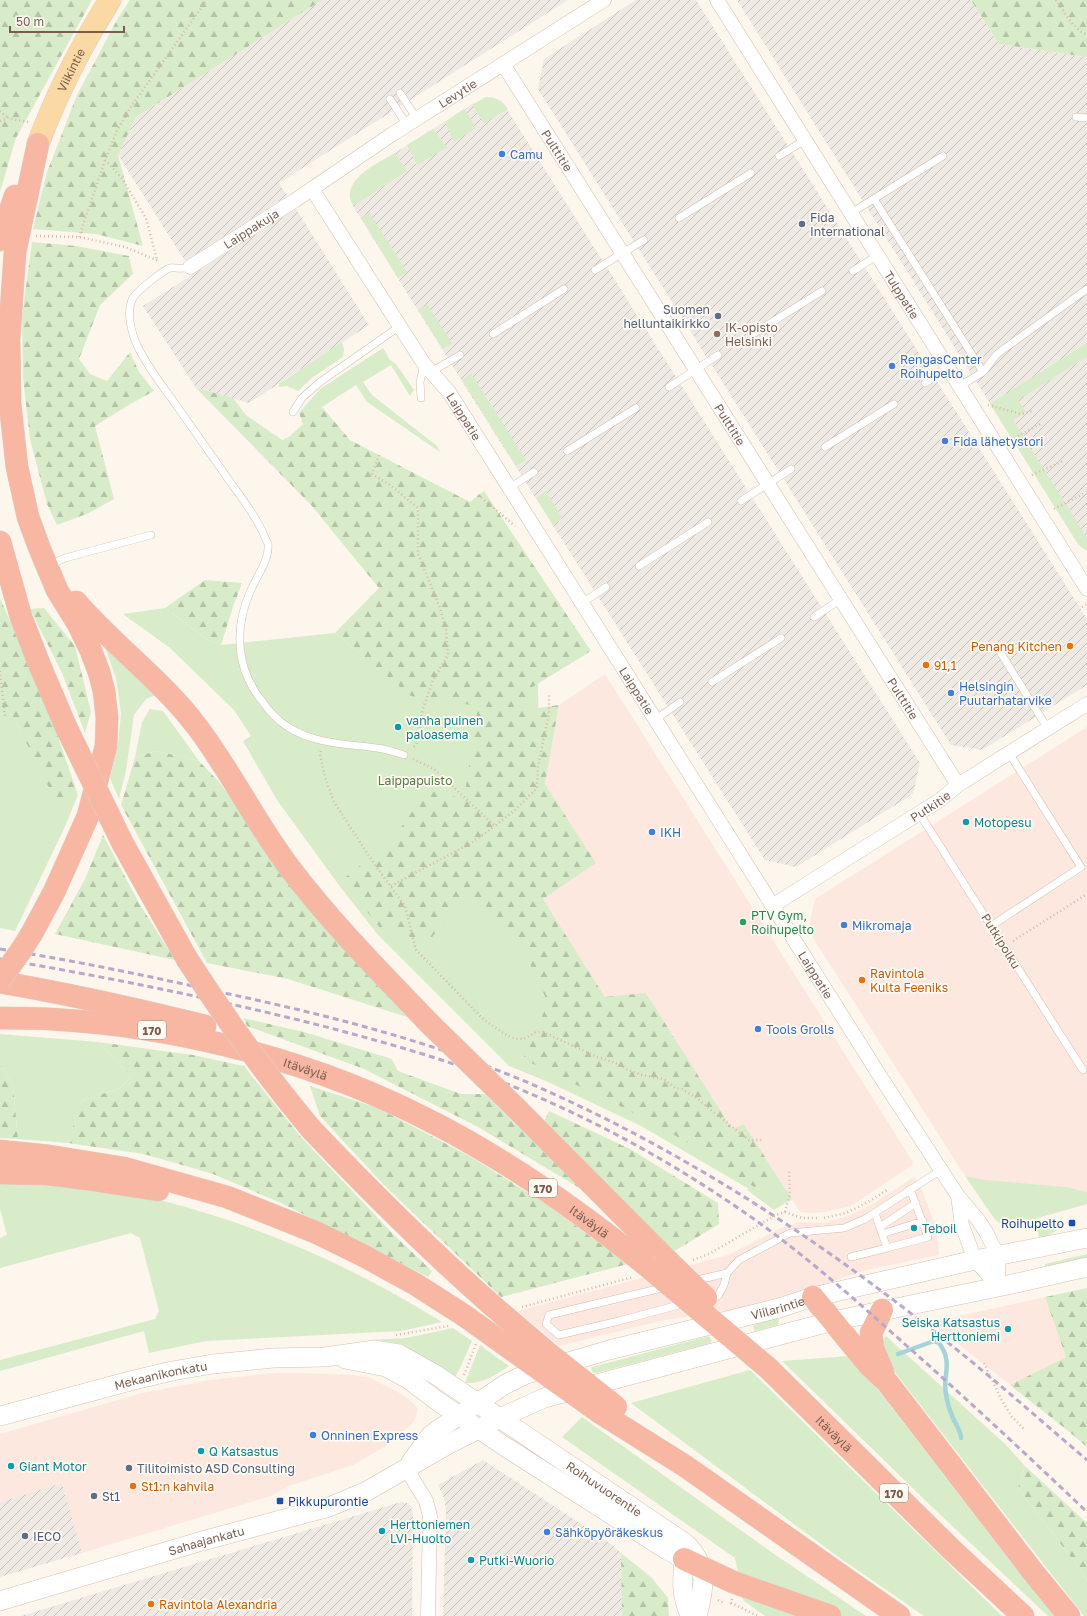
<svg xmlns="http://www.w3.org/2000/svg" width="1087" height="1616" font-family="'Golos Text',sans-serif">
<defs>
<pattern id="industrial-furrows" width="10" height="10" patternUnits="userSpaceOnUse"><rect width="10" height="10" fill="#efe9e4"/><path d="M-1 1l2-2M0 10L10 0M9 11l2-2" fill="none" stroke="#c7c0bb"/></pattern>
<pattern id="forest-firs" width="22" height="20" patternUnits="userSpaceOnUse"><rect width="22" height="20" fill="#d8ecc9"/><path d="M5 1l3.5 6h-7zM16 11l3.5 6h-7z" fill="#b4c2a5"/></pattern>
</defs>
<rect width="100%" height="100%" fill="#fdf6ec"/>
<path fill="#fde8e0" d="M605 674 913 1162 911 1166 851 1206 825 1212 812 1213 800 1212 744 1124 732 1129 605 997 543 899 596 863 545 784 559 705Z
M1087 727V1204L1009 1226H1005L1000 1224 994 1218 965 1176 808 930 815 899Z
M914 1177 920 1185 936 1227 939 1255 866 1270 813 1288 736 1309 660 1321 559 1346 518 1311 728 1255 781 1228 800 1222 823 1223 848 1216 871 1205Z
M1045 1297 1066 1357 1010 1385 931 1322Z
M273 1373H301L353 1375 370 1378 400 1393 412 1402 418 1409 416 1417 412 1424 384 1447 353 1465 289 1486 271 1496 82 1553 62 1483 0 1502V1434L142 1393 210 1380Z"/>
<path fill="url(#industrial-furrows)" d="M322 0H568L279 183 287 196 185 261 118 155 136 117Z
M636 0H696L1087 619V685L982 750 951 745 538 89 544 59Z
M737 0H971L999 44 1087 57V551L1078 544Z
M474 103 506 108 920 763 913 794 796 867 765 860 478 407 353 206 360 175Z
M296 209 369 325 249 403 196 388 143 306Z
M483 1460 610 1543 621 1553 622 1616H443L446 1509 444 1498 438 1485Z
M62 1483 82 1553 0 1577V1502Z
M401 1502 407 1503 411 1506 413 1513 412 1616H21Z"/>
<path fill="#d8ecc9" d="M486 97C496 97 502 100 508 109L484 123 472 105Z
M464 109 476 128 454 142 445 122Z
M433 129 447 147 417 165 407 145Z
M395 153 407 171 353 206C352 203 350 200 350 197 348 176 380 162 395 153Z
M369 212 407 272 398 278 361 218Z
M427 304 452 343 443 349 418 310Z
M342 342 344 350 343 357 313 377 298 391 287 386 279 387V384Z
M1087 343V357L1018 400 1026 412 1013 420 1087 538V551L1078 544 990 404Z
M383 348 390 360 396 364 414 390 410 396 391 365 363 382 372 395 437 446 440 452 367 402 356 385 322 407 299 413 320 389Z
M471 373 526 460 516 466 462 380Z
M330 429 491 521 538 673 539 788 535 899 608 1005 733 1136 769 1181 777 1176 792 1199 774 1210 747 1190 749 1189 641 1126 546 1081 509 1066 379 936 341 888 277 800 243 741 251 736 234 710 170 648 123 614 165 608 208 640 221 645 335 633 369 661 438 618Z
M546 491 563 519 553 525 536 498Z
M103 641 158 694 146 699 134 715 126 771 119 799 110 778 118 744 121 714 116 678Z
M6 709 14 718 56 801 78 795 63 831 15 931 0 928V714Z
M150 709 163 711 199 761 157 751 135 757 142 722Z
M0 1034 98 1042 131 1077 120 1088 81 1101 68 1143 18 1139 13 1086 0 1062Z
M965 1176 985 1180 1066 1187 1087 1192V1204L1009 1226C1002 1225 999 1223 994 1218Z
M0 1182C27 1183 54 1185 82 1187 93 1188 106 1188 118 1191 232 1213 343 1260 442 1322L401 1331 206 1341 149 1353 144 1331 0 1371V1360L155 1319 159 1311 140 1238 131 1233 0 1268V1238L7 1235 0 1209Z
M1054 1224 1058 1230 1040 1240 1037 1229Z
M1087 1254V1259L1046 1268 1045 1264Z
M777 1318 779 1320 778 1325 755 1331 753 1326 756 1324Z
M453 1328 472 1341 461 1366 455 1377 380 1343 369 1340 406 1338Z
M709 1336 712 1341 711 1343 596 1373H593L591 1369 592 1367Z
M886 1336 1005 1444 1025 1466 1018 1488 1080 1569 1087 1580V1616H1084L887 1362 882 1341Z
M480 1345 509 1366C495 1375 483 1384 465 1383Z
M849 1356 862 1369 1010 1561 1056 1616H1048L930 1505 782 1361Z
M750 1370 1002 1616H924L837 1556 631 1403Z
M582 1417 777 1556 866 1616H842L739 1577 735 1558 562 1437Z
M739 1593 807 1616H765L744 1601Z"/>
<path fill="url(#forest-firs)" d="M0 0H92L16 138 0 192Z
M130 0H322L136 117 118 155 143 246 96 234 33 229 47 172 77 95 118 18Z
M971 0H1087V57L999 44Z
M32 242 76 246 129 256 133 274 100 305 79 359 90 374 107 381 130 352 139 372 154 391 132 403 95 426 114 499 89 513 57 525 47 504 30 439 23 378 22 316Z
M196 388 233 398 246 415 282 440 289 437 303 424 299 413 322 407 350 440 470 502 484 491 591 651 526 691 525 710 559 705 545 784 596 863 543 899 605 997 646 993 732 1129 744 1124 777 1176 768 1182 754 1187 689 1143 624 1108 523 1059 548 1003 523 948 487 912 469 896 454 910 428 942 380 928 342 880 393 839 427 790 464 799 478 706 411 696 335 633 379 588 311 505Z
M205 580 242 583 234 604 221 645 208 640 165 608Z
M0 598 49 711 78 795 56 802 14 718 6 709 0 714Z
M44 608 75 646 91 712 85 733 62 673 30 609Z
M157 751 199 761 219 782 327 931 407 1017 288 979 207 963 121 805 135 757Z
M103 835 139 903 175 960 55 934 85 879Z
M243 1018 304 1032 392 1059 398 1071 461 1094H485L581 1189 478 1127 364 1069 247 1026Z
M98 1042 193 1055 244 1066 300 1136 394 1235 432 1271 428 1277 281 1203 213 1174 144 1154 68 1143 81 1101 120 1088 131 1077Z
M0 1062 13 1086 18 1139 0 1138Z
M310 1086 378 1108 471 1157 546 1204 628 1264 501 1297 384 1185 320 1116Z
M549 1111 630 1149 718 1203 719 1224 673 1252 543 1124Z
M1087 1288V1447C1062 1425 1036 1406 1010 1385L1066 1357 1045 1297Z
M1025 1466 1087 1523V1580L1080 1569 1018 1488Z
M621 1553 652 1578 668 1598 669 1616H622Z"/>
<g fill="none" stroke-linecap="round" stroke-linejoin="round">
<path stroke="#a5d3da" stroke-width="4.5" d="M898 1354 934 1341 939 1343C954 1363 942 1376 946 1394 947 1402 950 1411 953 1418 956 1425 961 1431 961 1438"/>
<g stroke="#d1beb0" stroke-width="8">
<path id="lane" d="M400 93 417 119
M390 99 407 125
M1076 117 1087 118
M779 156 805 140
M874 199 983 372
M851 213 943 156
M679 218 751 173
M190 267C182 270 174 267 170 268 162 271 137 291 133 298 126 311 131 332 137 345 146 365 161 384 174 402 193 429 212 456 231 483 242 498 257 518 264 535 265 538 267 541 268 544 270 560 256 577 250 592 234 629 236 669 262 701 269 711 278 721 288 727 314 744 348 744 377 748 386 749 395 752 404 755
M595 270 644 240
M853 271 878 255
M493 334 564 289
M753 334 822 291
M431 372 460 355
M925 383 948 368
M960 386 983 372 997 354 1087 289
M669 387 718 355
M421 398 420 382 424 364
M293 412 302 398 320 382 400 326
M825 447 894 404
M567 451 636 408
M509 488 534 472
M741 501 791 469
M48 566 65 558 151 535
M639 566 708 522
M582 603 606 587
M814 617 841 599
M997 647 1048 729
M712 682 781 638
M655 720 680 702
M919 813 1083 1070
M991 926 1081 867 1009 753
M875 1213 887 1248 928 1237 910 1189
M880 1227 916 1203
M882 1234 923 1221
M851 1257 887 1248
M693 1281 727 1273 739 1260 790 1233 844 1228 865 1219 941 1170
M666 1287 549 1315 546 1324 559 1335 619 1321 686 1303
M708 1298 718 1296 724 1285 727 1273"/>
</g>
<g stroke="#d1beb0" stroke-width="15">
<g id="street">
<path id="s1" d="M717 0 1087 589"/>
<path id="s2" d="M503 64 958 785"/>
<path id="s3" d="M312 189 424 364 449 392 878 1073 958 1196 979 1221 986 1232 998 1256V1286"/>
<path id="s4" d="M190 267 294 201 391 135 604 0"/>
<path id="s5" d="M772 906 940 800 958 785 1087 704"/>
<path d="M958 1196 962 1225 975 1260 998 1286"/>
<path d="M406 1468 426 1501 430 1516 428 1616"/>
</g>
</g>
<g stroke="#d6c0b0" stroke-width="20">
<g id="secondary">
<path d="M345 1359 386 1367 408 1379 436 1400 504 1446 667 1550 684 1559C682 1583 681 1593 690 1616"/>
<path id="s6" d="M0 1416 130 1381 172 1371 213 1364 273 1358 325 1357 374 1350 399 1354 436 1375 685 1543C708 1564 705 1588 697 1616"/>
<path id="s7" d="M411 1462 430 1436 439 1429 504 1385 524 1375 609 1350 779 1308 813 1297 975 1260 1087 1238"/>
<path id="s8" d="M0 1601 202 1541 329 1507 367 1491 447 1445 500 1418 544 1398 833 1321 1017 1283 1087 1267"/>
</g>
</g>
<g stroke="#dad1cd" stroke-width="23">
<g id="primary">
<path id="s9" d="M38 144C57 93 81 46 110 0"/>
</g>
</g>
<g stroke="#dad1cd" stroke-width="23">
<g id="highway">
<path d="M0 240 15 196"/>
<path d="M0 542 21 617 40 666 66 727"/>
<path d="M76 602C114 646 163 681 198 728 231 772 256 823 289 867 332 924 382 974 431 1025"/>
<path d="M123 844 187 959"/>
<path d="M32 933 54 892 88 816 106 746 107 718 104 691 99 672 91 651 78 624 57 590 39 547 28 517 17 467 10 404 9 340 15 252 38 144"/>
<path d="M0 982C69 994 137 1009 205 1026"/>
<path id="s10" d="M0 1018C16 1018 33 1018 50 1019 180 1026 318 1062 434 1123 510 1162 579 1211 646 1265"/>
<path d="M517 1109 667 1260"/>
<path d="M311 1129C370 1191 430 1251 494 1307"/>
<path d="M0 1151 49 1156 124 1168 227 1197 315 1232 362 1255 415 1284 465 1316"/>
<path d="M0 1173 48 1174 87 1179 158 1190"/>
<path d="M813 1297 869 1365 887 1382 1033 1572 1069 1616"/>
<path d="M882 1310 871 1333 873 1349 883 1372"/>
<path id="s11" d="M768 1368 951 1549 1023 1616"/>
<path d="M599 1412 685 1466 899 1616"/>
<path d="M684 1559 733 1582 830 1616"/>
</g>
</g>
<path stroke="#d9b8a5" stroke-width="2.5" stroke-dasharray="1 3" stroke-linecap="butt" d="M1056 0C1063 10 1074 31 1087 34
M0 111 8 118
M0 121 8 118 28 122
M105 160 121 177 146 218 157 260
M36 236 79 237 125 247 159 261
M79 237 105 160 117 131 130 108 207 0
M988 405 1021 414 1032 411
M1011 440 1040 424
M379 455 372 474 390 485 418 508V554L440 608 446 630 448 655 433 680 423 709 416 745 412 748
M1032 475 1063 461
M478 495 515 526
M1054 509 1083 494
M1082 607 1087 604
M0 671 5 718
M321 751 320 754 325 777 334 802 375 865 405 906 416 950 484 1020 508 1036 516 1039H524L536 1032H543L595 1056 621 1065 628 1070 642 1075 664 1079 675 1088 682 1089 695 1097 749 1140H764
M413 759 434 769 495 826 515 810 537 788 538 766 549 713V695
M391 886 471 843 495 826
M1013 941 1087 894
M785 1212 790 1194 789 1169
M824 1218 846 1213 868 1202 887 1190
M693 1260 709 1254 776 1215 785 1212 802 1218H817
M522 1307 633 1277
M396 1335 448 1326
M984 1363 1002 1401 1012 1417 1024 1429
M464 1375 476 1344
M732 1599 731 1603 758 1616
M718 1600 724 1603"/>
<use href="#lane" stroke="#fff" stroke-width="7"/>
<use href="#street" stroke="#fff" stroke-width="14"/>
<use href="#secondary" stroke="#fff" stroke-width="19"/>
<use href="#primary" stroke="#fbd9a5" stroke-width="22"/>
<use href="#highway" stroke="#f7b7a3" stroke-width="22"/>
<path stroke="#b9a8c9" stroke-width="3" stroke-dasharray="6 4" stroke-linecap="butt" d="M0 949C77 961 153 977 229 994 331 1016 433 1042 529 1083 679 1148 819 1239 946 1341 994 1379 1040 1420 1087 1460
M0 959C113 978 226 1001 338 1030 382 1042 427 1054 470 1070 562 1103 651 1149 732 1204 794 1245 851 1296 907 1346 968 1400 1028 1456 1087 1512"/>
<g stroke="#dad1cd" stroke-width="23" stroke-linecap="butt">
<path id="highway-bridge" d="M66 727 123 844
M187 959C225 1018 266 1075 311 1129
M0 980 22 949 32 933
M431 1025 517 1109
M667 1260 706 1298
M646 1265 768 1368
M494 1307 549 1354 616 1407
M465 1316 599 1412"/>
</g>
<use href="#highway-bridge" stroke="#f7b7a3" stroke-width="22"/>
</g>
<g fill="#3f7fe0" stroke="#fffaf3" stroke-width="1.5">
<circle cx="502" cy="154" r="4"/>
<circle cx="892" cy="366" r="4"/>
<circle cx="945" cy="441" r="4"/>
<circle cx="951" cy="693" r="4"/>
<circle cx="652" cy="832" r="4"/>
<circle cx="844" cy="925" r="4"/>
<circle cx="758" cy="1029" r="4"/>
<circle cx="313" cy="1435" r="4"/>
<circle cx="547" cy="1532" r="4"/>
</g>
<g fill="#5c6f8a" stroke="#fffaf3" stroke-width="1.5">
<circle cx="802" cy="224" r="4"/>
<circle cx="718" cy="316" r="4"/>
<circle cx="129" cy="1468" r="4"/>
<circle cx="94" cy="1496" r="4"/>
<circle cx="25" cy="1536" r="4"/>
</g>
<circle fill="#8d6e63" stroke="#fffaf3" stroke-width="1.5" cx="717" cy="334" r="4"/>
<g fill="#e8710a" stroke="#fffaf3" stroke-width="1.5">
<circle cx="1070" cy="646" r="4"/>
<circle cx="926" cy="665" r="4"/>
<circle cx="862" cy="980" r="4"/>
<circle cx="133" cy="1486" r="4"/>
<circle cx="151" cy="1604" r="4"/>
</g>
<g fill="#0f9aa8" stroke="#fffaf3" stroke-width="1.5">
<circle cx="398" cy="727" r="4"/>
<circle cx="966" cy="822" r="4"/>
<circle cx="914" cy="1228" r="4"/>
<circle cx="1008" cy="1329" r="4"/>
<circle cx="201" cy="1451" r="4"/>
<circle cx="11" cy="1466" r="4"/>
<circle cx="382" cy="1531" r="4"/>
<circle cx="471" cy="1560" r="4"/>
</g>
<circle fill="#2e9e5b" stroke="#fffaf3" stroke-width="1.5" cx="743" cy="922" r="4"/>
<g fill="#1a4fb4" stroke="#fffaf3" stroke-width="1.5">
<rect x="1068" y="1219" width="8" height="8" rx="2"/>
<rect x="276" y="1497" width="8" height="8" rx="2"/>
</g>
<g text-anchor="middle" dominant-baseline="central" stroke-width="3.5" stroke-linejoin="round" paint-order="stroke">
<g fill="#fffaf3" stroke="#a28b7f" stroke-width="1">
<rect x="138" y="1021" width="28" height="18" rx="3"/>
<rect x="529" y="1179" width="28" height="18" rx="3"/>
<rect x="880" y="1484" width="28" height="18" rx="3"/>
</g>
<g font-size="11" font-weight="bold" fill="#7a5c4d">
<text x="152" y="1030">170</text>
<text x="543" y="1188">170</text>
<text x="894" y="1493">170</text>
</g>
<g font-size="12" fill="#7a5c4d" stroke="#fffaf3">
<text stroke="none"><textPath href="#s9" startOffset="81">Viikintie</textPath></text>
<text stroke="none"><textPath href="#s4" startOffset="319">Levytie</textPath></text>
<text stroke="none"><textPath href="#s2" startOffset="102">Pulttitie</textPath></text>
<text stroke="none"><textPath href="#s4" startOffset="72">Laippakuja</textPath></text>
<text stroke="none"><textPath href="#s1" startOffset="348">Tulppatie</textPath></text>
<text stroke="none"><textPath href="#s3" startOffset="274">Laippatie</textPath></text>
<text stroke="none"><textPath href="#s2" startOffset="426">Pulttitie</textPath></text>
<text stroke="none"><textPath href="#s3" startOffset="598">Laippatie</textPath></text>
<text stroke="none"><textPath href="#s2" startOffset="750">Pulttitie</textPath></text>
<text stroke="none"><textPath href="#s5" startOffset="187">Putkitie</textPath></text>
<text transform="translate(1001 941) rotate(58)">Putkipolku</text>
<text stroke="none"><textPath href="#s3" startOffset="934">Laippatie</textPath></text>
<text stroke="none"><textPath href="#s10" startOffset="311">Itäväylä</textPath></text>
<text stroke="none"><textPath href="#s10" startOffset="635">Itäväylä</textPath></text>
<text stroke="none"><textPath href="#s7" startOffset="407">Viilarintie</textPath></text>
<text stroke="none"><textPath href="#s6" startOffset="166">Mekaanikonkatu</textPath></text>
<text stroke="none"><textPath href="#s11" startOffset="93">Itäväylä</textPath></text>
<text stroke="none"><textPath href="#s6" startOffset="652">Roihuvuorentie</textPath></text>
<text stroke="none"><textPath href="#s8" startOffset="215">Sahaajankatu</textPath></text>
</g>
<g font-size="12" fill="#366cbe" stroke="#fffaf3" text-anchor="start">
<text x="510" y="154">Camu</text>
<text x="900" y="359">RengasCenter<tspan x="900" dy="14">Roihupelto</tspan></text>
<text x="953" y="441">Fida lähetystori</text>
<text x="959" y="686">Helsingin<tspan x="959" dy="14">Puutarhatarvike</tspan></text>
<text x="660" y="832">IKH</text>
<text x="852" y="925">Mikromaja</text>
<text x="766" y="1029">Tools Grolls</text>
<text x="321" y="1435">Onninen Express</text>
<text x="555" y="1532">Sähköpyöräkeskus</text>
</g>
<g font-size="12" fill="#4e5e75" stroke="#fffaf3" text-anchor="start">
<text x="810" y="217">Fida<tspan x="810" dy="14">International</tspan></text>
<text x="710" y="309" text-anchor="end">Suomen<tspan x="710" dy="14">helluntaikirkko</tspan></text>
<text x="137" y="1468">Tilitoimisto ASD Consulting</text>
<text x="102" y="1496">St1</text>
<text x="33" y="1536">IECO</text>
</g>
<g font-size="12" fill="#785e54" stroke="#fffaf3" text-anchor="start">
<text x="725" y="327">IK-opisto<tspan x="725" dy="14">Helsinki</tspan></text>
</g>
<g font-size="12" fill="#c56008" stroke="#fffaf3" text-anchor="start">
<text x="1062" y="646" text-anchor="end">Penang Kitchen</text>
<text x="934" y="665">91,1</text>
<text x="870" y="973">Ravintola<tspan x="870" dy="14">Kulta Feeniks</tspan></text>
<text x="141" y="1486">St1:n kahvila</text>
<text x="159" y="1604">Ravintola Alexandria</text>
</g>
<g font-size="12" fill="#0d838f" stroke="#fffaf3" text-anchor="start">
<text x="406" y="720">vanha puinen<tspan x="406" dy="14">paloasema</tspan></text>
<text x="974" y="822">Motopesu</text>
<text x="922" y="1228">Teboil</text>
<text x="1000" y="1322" text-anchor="end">Seiska Katsastus<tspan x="1000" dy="14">Herttoniemi</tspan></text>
<text x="209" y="1451">Q Katsastus</text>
<text x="19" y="1466">Giant Motor</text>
<text x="390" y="1524">Herttoniemen<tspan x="390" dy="14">LVI-Huolto</tspan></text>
<text x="479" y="1560">Putki-Wuorio</text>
</g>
<g font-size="12" fill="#537a41" stroke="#fffaf3">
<text x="415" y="780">Laippapuisto</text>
</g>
<g font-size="12" fill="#27864d" stroke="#fffaf3" text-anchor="start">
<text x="751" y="915">PTV Gym,<tspan x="751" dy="14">Roihupelto</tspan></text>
</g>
<g font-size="12" fill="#164399" stroke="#fffaf3" text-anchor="end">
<text x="1064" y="1223">Roihupelto</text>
<text x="288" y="1501" text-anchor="start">Pikkupurontie</text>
</g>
</g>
<path d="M10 26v6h114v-6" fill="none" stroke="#7a5c4d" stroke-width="2"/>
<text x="16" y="26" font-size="12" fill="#7a5c4d" stroke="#fffaf3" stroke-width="3" paint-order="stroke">50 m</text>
</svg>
